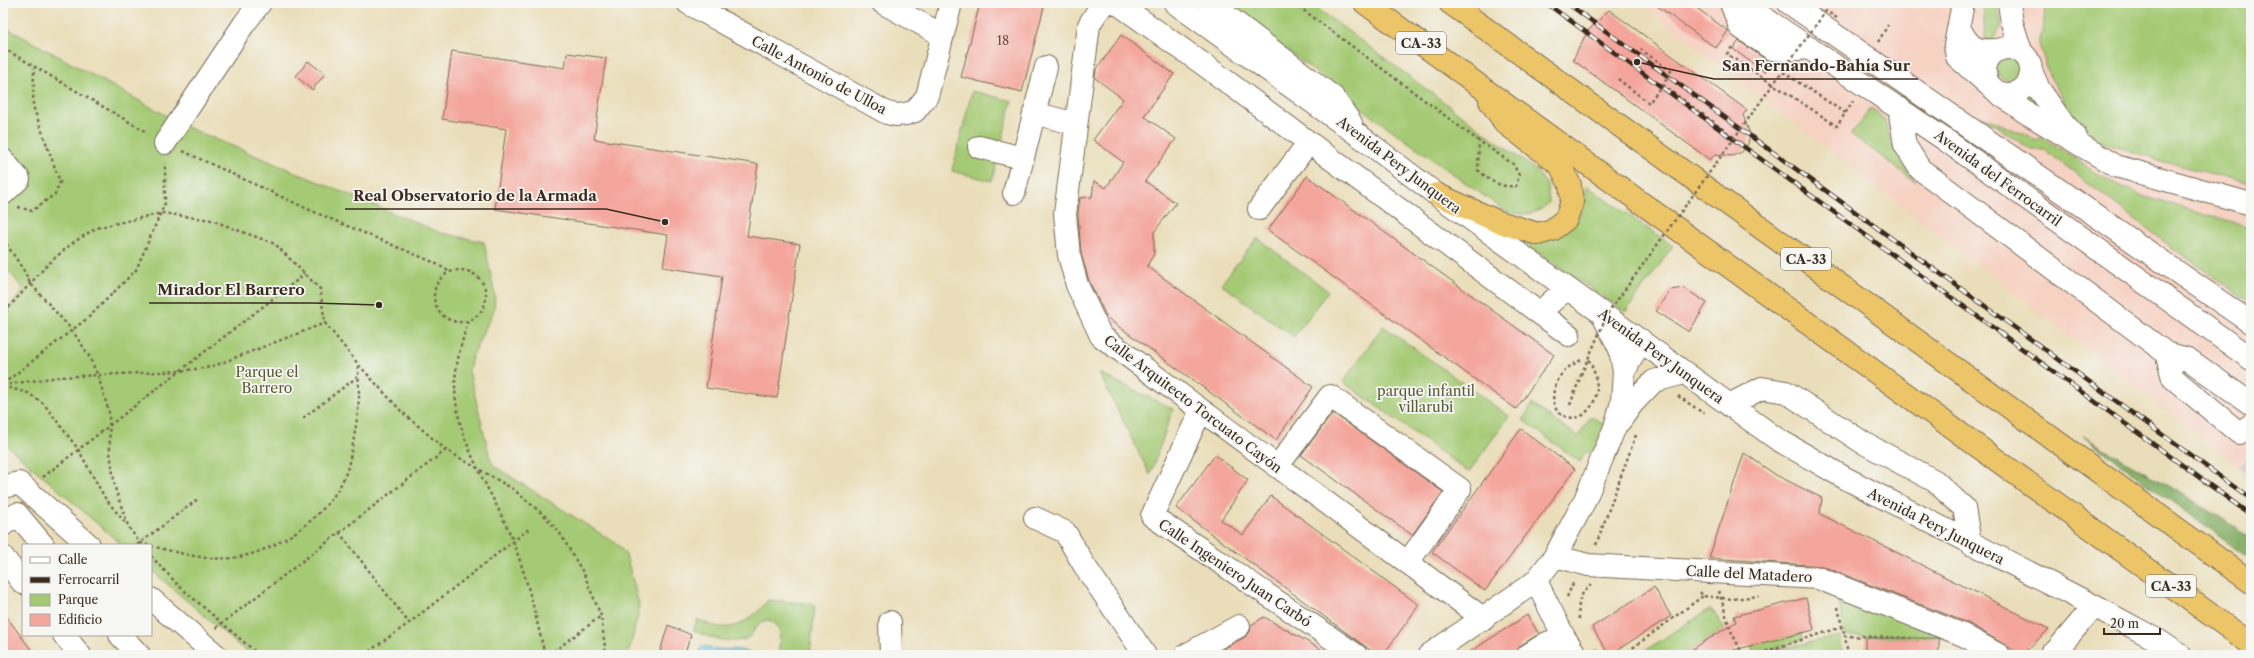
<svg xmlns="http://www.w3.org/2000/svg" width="2254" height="658" font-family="'Libre Caslon Text',serif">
<rect width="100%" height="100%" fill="#f6f6f2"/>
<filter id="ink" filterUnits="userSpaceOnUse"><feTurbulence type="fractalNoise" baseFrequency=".025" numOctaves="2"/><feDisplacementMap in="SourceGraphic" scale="8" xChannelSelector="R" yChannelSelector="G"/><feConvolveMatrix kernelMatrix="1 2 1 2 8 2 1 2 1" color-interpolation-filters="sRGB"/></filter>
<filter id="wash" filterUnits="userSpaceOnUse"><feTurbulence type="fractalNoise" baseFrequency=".012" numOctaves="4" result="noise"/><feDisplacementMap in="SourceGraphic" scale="16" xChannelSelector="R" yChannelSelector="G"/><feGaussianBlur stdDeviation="0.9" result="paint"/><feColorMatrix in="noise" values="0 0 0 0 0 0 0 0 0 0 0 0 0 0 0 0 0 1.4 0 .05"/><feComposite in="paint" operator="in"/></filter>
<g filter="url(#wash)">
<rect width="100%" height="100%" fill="#eadeba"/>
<path fill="#f6d2c3" d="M1639 3H2251V451L2242 463 2251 454V476Z"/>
<path fill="#d1bfbd" d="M2251 454V476L2238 467Z"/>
<path fill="#a5ca74" stroke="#707a49" d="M1226 3H1310L1537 171 1547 185 1549 202C1537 217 1517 217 1501 208L1375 118Z
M1983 3H1996L2002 26 1993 40 1985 39Z
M2045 3H2251V183L2172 164 2093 139V132L2084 128 2067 106 2049 75 2039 44 2044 22Z
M3 26 189 128 441 233 484 242 495 296 494 310 472 356 469 371 490 458 494 466 617 544 626 555 639 604 638 615 628 655H250L151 570V545H122L3 442V318L9 307 24 290 3 264Z
M1997 69a11 11 0 1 1 22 0a11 11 0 1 1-22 0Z
M2033 87 2043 107 2037 113 2020 96Z
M972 91 1012 101 992 181 952 171Z
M1871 108C1890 120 1885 129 1893 147 1899 160 1908 170 1916 182L1851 134Z
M1980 115 2037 140 2041 136 2108 180 2145 197 2251 227V303L2170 246 2045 150H2031Z
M1587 186 1673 246 1626 312 1515 237 1575 222 1583 208Z
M1257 238 1328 291 1294 337 1221 284Z
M1383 326 1509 416 1469 472 1343 382Z
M1099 373 1173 409 1150 475Z
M1532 404 1578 437 1591 416 1608 427 1591 454 1586 451 1580 462 1523 420Z
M1838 595 1951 638 1845 636Z
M768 600 815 604 810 655H778C779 642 785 625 768 620 757 622 756 629 750 636 738 647 705 637 693 630L698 619C727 636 748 625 768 600Z
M1711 608 1724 628 1722 631 1682 655H1638Z
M1802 633 1803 639 1760 653 1840 636 1843 650 1827 655H1754L1751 645Z"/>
<path fill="#84ae66" stroke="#606c42" d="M2083 436 2214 513 2251 539V560Z"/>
<path fill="#60c2de" stroke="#4e767e" d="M702 645C718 654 739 644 753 655H698Z"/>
<g id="blocks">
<path fill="#f4a69c" d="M980 3H1045L1022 92 961 77Z
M1653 3H1690L1728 31 1716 48Z
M1609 10 1747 110 1743 115 1750 134 1748 144 1742 152 1732 156 1715 154 1710 160 1573 60 1587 32Z
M1121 35 1174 74 1144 116 1176 139 1145 181 1176 203 1154 232V254L1147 266 1313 387 1276 440 1111 321 1106 316 1089 281 1081 253 1078 214 1080 198 1092 197 1094 181 1106 188 1123 162 1093 140 1123 99 1095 78 1096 70Z
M1739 41 1765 59 1772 62 1765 72 1733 49Z
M452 51 565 68 567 53 606 58 594 139 758 164 747 236 800 244 777 398 706 388 722 276 663 267 668 235 495 209 506 129 442 119Z
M308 61 325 74 312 90 296 76Z
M1307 176 1554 355 1516 409 1268 230Z
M1684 288 1707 303 1689 332 1656 311 1670 290Z
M1333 413 1443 492 1412 535 1301 455Z
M1521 429 1575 469 1485 591 1432 552Z
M1744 453 1776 475 1822 498 1820 514 2049 629 2022 655 1968 623 1822 566 1709 558Z
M1215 455 1248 480 1221 520 1243 535 1271 496 1419 605 1383 655H1377L1176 508Z
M1654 587 1671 616 1609 655 1592 627Z
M1806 598 1814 630 1734 650 1737 655H1683L1736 622 1734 616Z
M3 612 35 655H3Z
M1527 615 1539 634 1521 645 1516 655H1465Z
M1264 617 1331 655H1212L1245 637 1250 632 1251 625Z
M668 625 691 635 684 655H659Z
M1865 638H1937L1939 639V655H1865Z"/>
</g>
</g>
<g filter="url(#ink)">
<use href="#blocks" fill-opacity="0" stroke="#786955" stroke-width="1"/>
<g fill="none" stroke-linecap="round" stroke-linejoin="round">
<g stroke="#786955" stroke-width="24">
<path id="minor" d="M688 3 887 113 896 115 906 114 915 111 927 96 951 3
M883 3 942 35
M1106 3 1097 12 1089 25 1065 214 1069 255 1077 285 1101 336 1484 619
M1117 3 1203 64 1569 335
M1175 3 1361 137 1436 194 1777 439 1845 478 2094 606 2159 641 2180 655
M1210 3 1333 97 1351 123
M1731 3 1740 27 1772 49 1785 50 1810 48
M1742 3 1944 139 2251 359
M1789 3 2251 323
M1963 3 1955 45 1957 57 1991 87
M2009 3 2012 23 2021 51
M1959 27C1968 46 1975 52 1996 50
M1985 71a23 23 0 1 1 46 0a23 23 0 1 1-46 0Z
M2032 73 2039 89 2060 119 2076 137
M1997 92 2025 112 2116 166 2251 204
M1899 108 1905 145 1920 169 2166 353 2173 378 2239 433 2251 425
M1034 113 1076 124
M165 143 244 24 260 3
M979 147 1023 158
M3 160 19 179 3 194
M1014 193 1046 67
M1259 209 1309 142
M1539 313 1567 288
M1602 314 1620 349 1624 372
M2166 353 2188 359 2251 404
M1729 405 1762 388 1786 392 1862 442 1935 481 1964 508 1970 544
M1201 410 1152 516 1356 655
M1620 421 1632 404 1654 381 1684 373
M1277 467 1330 396 1460 489 1408 562
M3 487 19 483 89 545
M1035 518 1065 532 1084 565 1145 655
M3 525 17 514 43 545
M1555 556 1588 565 1818 578 1963 635 1999 655
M3 557 23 583
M1536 581 1564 637 1576 655
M151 599 216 655
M890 622 891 655
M64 635 80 655
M120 635 139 655
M1186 655 1239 626
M1429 655 1536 581 1555 556 1584 502 1615 427 1622 402 1624 372 1641 340
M1528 655 1547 643 1564 637
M2050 655 2056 651 2094 606"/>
</g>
<g stroke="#786955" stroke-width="24">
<path id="highway" d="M1365 3 2251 644
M1450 3 2251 582
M1436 194 1499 222 1538 234 1552 230 1566 219 1572 202 1570 185 1560 165 1505 123 1490 101"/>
</g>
<path stroke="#786955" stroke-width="2.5" stroke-dasharray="3 3" stroke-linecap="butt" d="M1294 3 1479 141 1513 164 1519 175 1516 186C1500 188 1490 181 1478 170L1479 141
M1878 42 1888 25
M1732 47 1727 54 1837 126 1853 101
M3 48 148 133
M1783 72 1845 113
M1663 85 1735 138
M183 151 312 211 433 262 450 272
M18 207 32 211 55 194 60 182 33 106 34 68
M3 239 23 269 30 283 72 330 88 354 98 376 109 412 110 452 115 488 128 526 141 545
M434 296a26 26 0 1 1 52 0a26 26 0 1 1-52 0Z
M3 318 9 307 48 264 71 244 96 228 162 213 211 220 275 244 320 289 325 323 358 364 401 411 446 450 513 489 546 517 561 535 584 574 601 616 606 655
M468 321C462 342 455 364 455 386 455 442 493 491 513 541 527 578 536 617 545 655
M1581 360C1575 363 1570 366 1565 370 1547 389 1548 423 1580 417 1602 403 1600 379 1588 359
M3 384 89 317 136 270 165 203V163
M3 385 59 377 180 371 211 367 325 323
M3 386 28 393 44 404 78 449 105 498 126 524
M1678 396 1703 413 1704 411
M1570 405 1581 375
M303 418 357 377
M43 477 305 274
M339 532 409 623
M140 543 148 545
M137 545 198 499
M1596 545 1636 435
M151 546C177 552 204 561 232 558 276 553 333 514 347 470 352 453 359 412 359 395 359 385 358 375 358 365
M151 556 179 586 259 655
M1719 591 1730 629 1743 655
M1700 592 1703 596 1732 599 1759 596
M1567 597 1574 581
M1838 607 1842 627
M1579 619C1578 604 1578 595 1591 585
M216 628 446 450
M1596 649 1599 655
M2199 651 2205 655
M364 655 409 623 530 528
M549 655 601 616
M1623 655 1703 596
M1754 655 1842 627 1845 636
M1848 655 1845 636 1911 638"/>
<use href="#minor" stroke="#fff" stroke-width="22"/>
<use href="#highway" stroke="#edc569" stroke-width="22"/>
<g stroke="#3b2a1e" stroke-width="4.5">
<path id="rail" d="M1546 3 2251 515
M1567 3 2251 499"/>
</g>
<use href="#rail" stroke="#f6f6f2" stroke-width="3" stroke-dasharray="9" stroke-linecap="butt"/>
<path stroke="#786955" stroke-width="2.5" stroke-dasharray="3 3" stroke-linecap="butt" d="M1618 79 1649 103 1672 72 1639 48
M1581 375 1608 313 1826 11 1837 18"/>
</g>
</g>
<g text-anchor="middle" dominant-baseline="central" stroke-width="3.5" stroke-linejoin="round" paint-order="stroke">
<g font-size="12" fill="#69493e">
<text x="1003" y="40">18</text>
</g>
<g fill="#f6f6f2" stroke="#73675e" stroke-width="1">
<rect x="1396" y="32" width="50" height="22" rx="3"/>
<rect x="1781" y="248" width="50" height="22" rx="3"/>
<rect x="2146" y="575" width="50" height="22" rx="3"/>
</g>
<g font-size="13" font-weight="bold" fill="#3b2a1e">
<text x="1421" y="43">CA-33</text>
<text x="1806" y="259">CA-33</text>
<text x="2171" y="586">CA-33</text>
</g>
<g font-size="14" fill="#3b2a1e" stroke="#f6f6f2">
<text transform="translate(819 75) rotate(28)">Calle Antonio de Ulloa</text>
<text transform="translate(1399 165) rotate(37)">Avenida Pery Junquera</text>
<text transform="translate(1998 178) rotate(36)">Avenida del Ferrocarril</text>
<text transform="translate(1661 356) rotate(36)">Avenida Pery Junquera</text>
<text transform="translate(1193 404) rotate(37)">Calle Arquitecto Torcuato Cayón</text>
<text transform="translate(1936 526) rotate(27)">Avenida Pery Junquera</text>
<text transform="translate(1235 573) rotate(34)">Calle Ingeniero Juan Carbó</text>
<text transform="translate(1749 574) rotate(3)">Calle del Matadero</text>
</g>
<g font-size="14" fill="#5b5a38" stroke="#f6f6f2">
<text x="267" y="372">Parque el<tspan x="267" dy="16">Barrero</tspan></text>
<text x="1426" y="391">parque infantil<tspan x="1426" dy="16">villarubi</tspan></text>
</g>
</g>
<path fill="none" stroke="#3b2a1e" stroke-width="1.5" d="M1637 62L1714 79H1918M665 222L606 209H345M379 305L313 303H149"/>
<g fill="#3b2a1e" stroke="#f6f6f2" stroke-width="1.5">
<circle cx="1637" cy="62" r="4"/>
<circle cx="665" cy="222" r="4"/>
<circle cx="379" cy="305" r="4"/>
</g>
<g font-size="15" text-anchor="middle" font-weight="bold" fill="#3b2a1e" stroke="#f6f6f2" stroke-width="3.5" stroke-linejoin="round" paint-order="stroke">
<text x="1816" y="71">San Fernando-Bahía Sur</text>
<text x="475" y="201">Real Observatorio de la Armada</text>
<text x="231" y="295">Mirador El Barrero</text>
</g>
<rect width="2254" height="658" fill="none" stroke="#f6f6f2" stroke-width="16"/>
<rect x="22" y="544" width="130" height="92" fill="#f6f6f2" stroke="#aba49d"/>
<rect x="30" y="557" width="20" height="6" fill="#ffffff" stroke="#aba49d"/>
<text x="58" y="564" font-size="12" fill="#3b2a1e">Calle</text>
<rect x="30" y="577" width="20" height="6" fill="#3b2a1e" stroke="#aba49d"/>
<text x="58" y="584" font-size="12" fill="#3b2a1e">Ferrocarril</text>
<rect x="30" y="594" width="20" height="12" fill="#a5ca74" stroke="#aba49d"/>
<text x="58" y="604" font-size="12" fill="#3b2a1e">Parque</text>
<rect x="30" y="614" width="20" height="12" fill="#f4a69c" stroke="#aba49d"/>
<text x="58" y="624" font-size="12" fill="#3b2a1e">Edificio</text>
<path d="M2104 628v6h56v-6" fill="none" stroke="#3b2a1e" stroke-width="2"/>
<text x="2110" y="628" font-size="12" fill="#3b2a1e" stroke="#f6f6f2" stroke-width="3" paint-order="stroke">20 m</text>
</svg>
